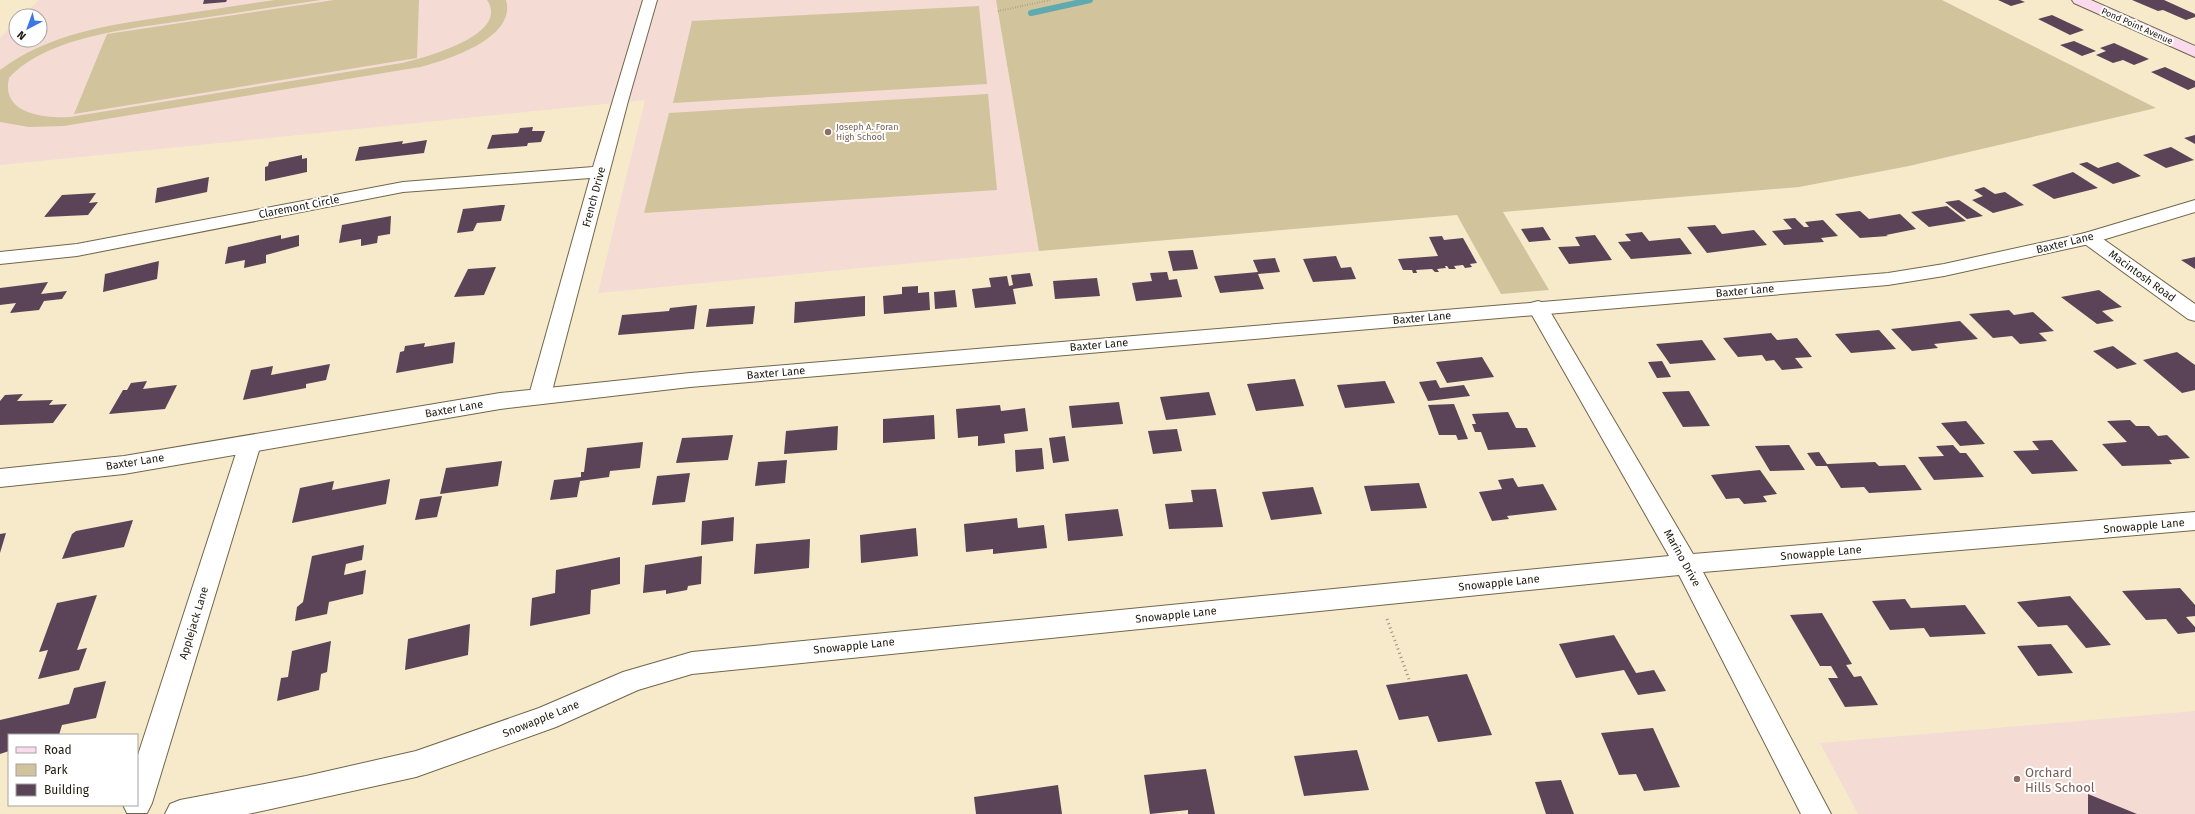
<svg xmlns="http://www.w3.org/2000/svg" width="2195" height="814" font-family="'Fira Sans',sans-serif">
<rect width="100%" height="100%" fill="#f6eacb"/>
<path fill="#f4dbd4" d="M39 0H996L1039 251 598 293 645 100 0 165V38L16 22V40H40V16H22Z
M2195 711V814H1858L1820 743Z"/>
<path fill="#d1c39c" d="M275 0H321C279 6 237 13 195 19 139 28 49 34 9 78 0 116 49 118 70 117L402 63C423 58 511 35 487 0H506C517 38 447 60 420 67L64 126 29 127 0 122V70C49 33 110 25 169 16 205 11 240 5 275 0Z
M334 0H419L417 58 74 114 107 34Z
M996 0H1942L2156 108 1909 166 1799 187 1503 212 1549 290 1501 294 1457 215 1039 251Z
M979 6 987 84 673 103 692 21Z
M988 94 997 190 644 213 669 113Z"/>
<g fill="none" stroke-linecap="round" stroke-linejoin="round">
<path stroke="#5eaaaf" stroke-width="6" d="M1031 13 1090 0"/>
</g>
<path fill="#5b4457" d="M204 0H227L226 2 203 4Z
M1998 0H2020L2025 2 2011 6Z
M2132 0H2164L2195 14V17L2186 20 2163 10 2158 11Z
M2052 15 2084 30 2070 35 2038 19Z
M2074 41 2096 51 2082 56 2060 45Z
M2114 43 2149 59 2134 65 2123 60 2113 63 2096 55 2106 51 2100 48Z
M2165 67 2195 81V87L2188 90 2151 72Z
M533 127 532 131H545L541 142 528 143 527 146 487 149 492 135 518 133 520 128Z
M2195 135V144L2184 138Z
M427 140 424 153 355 161 359 147 403 141 402 144Z
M2171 147 2194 160 2166 168 2143 155Z
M302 155V159L307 158V172L265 181V167L268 166 269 162Z
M2087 162 2098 168 2118 162 2141 176 2113 184 2079 164Z
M2073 172 2098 188 2054 199 2032 185Z
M209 177 207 192 155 203 157 188Z
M1984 187 1995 194 2005 192 2024 205 1993 213 1972 200 1983 196 1974 190Z
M96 193 89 203 98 202 88 215 44 217 62 195Z
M1959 200 1983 216 1967 219 1945 202Z
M501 205H505L501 221 477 223 473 231 457 233 463 209Z
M1947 206 1966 221 1929 227 1911 212Z
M1860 211 1869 219 1900 214 1916 229 1886 235 1888 236 1860 238 1835 214Z
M391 216 390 234 378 236 377 243 361 246V239L339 243 342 225Z
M1795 218 1804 227H1809L1805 222 1823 220 1838 236 1821 238 1824 242 1784 245 1772 231 1792 229 1783 219Z
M1715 225 1722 234 1754 230 1767 245 1707 253 1687 227Z
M1543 227 1551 240 1529 242 1521 229Z
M1642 232 1649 241 1680 238 1692 254 1631 259 1618 242 1631 241 1625 234Z
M281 235V239L299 235V246L266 255V263L244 268 245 260 225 264 228 247Z
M1595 235 1612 260 1569 264 1558 247 1580 246 1575 237Z
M1442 236 1444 240 1463 238 1477 263 1470 264 1472 267 1465 268 1463 265 1454 266 1456 269H1449L1447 266H1445L1446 268 1437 269 1439 272H1435L1432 269 1416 270 1417 273H1413L1412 270H1403L1398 259 1438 256 1429 237Z
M1193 250 1198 269 1173 271 1168 251Z
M1336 256 1341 268 1351 267 1356 279 1313 282 1303 259Z
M2195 257V269L2181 260Z
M1275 258 1280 272 1258 274 1264 289 1220 293 1214 276 1258 272 1253 260Z
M159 261 157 279 103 292 105 274Z
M496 267 484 295 454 297 468 269Z
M1167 272 1169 280 1177 279 1182 297 1136 301 1132 283 1152 281 1150 273Z
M1030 273 1033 286 1013 289 1016 304 975 308 972 289 991 287 989 278 1007 276 1009 286 1013 285 1011 275Z
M1097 278 1100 296 1055 299 1053 281Z
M48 282 41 294 67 291 62 299 44 301 39 310 10 313 16 303 0 305V288Z
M918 286V293L929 292 930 310 884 314 883 296 902 294V287Z
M955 290 957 307 935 309 934 292Z
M2099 290 2122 307 2102 311 2114 321 2097 324 2061 297Z
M865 296V316L794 323 795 302Z
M697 305 694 329 618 335 622 315 669 311 670 308Z
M755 306 753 324 706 327 709 309Z
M2009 310 2014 315 2033 312 2054 331 2039 333 2047 341 2020 344 2012 336 1993 338 1969 314Z
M1960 321 1978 339 1934 344 1938 348 1912 351 1891 329Z
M1879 330 1896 349 1851 353 1835 334Z
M1771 333 1777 340 1797 338 1812 357 1795 358 1803 368 1782 370 1774 360 1766 361 1762 355 1738 357 1723 338Z
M1702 340 1716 360 1670 364 1656 344Z
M455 342 453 363 396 373 400 352 404 351 405 346 425 343 424 347Z
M2113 346 2137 364 2117 369 2093 351Z
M2177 352 2195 365V390L2182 393 2143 360Z
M1482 357 1494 377 1447 383 1436 362Z
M1662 361 1671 377 1657 378 1648 362Z
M330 364 326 380 306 384V388L243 400 251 370 273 366 271 375Z
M1295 379 1304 406 1256 411 1247 384Z
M1436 380 1440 388 1464 385 1470 396 1428 401 1419 382Z
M147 381 143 389 177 385 165 409 109 414 123 390H127L131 383Z
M1385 381 1395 403 1345 408 1337 385Z
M1689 391 1710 426 1683 427 1662 392Z
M1209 392 1216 415 1166 420 1160 397Z
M23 394 17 401 53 400 49 405 67 404 53 423 0 425V401L5 395Z
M1119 402 1123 424 1072 428 1069 406Z
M1454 404 1468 439 1458 440 1456 435H1439L1428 405Z
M1000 405 1001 411 1025 408 1028 431 1004 434 1005 443 978 446V436L958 438 956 409Z
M1508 412 1516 428H1527L1536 447 1488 450 1481 432H1475L1472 424H1476L1472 414Z
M934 415 935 439 883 443V419Z
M2130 420 2136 426H2149L2158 436 2167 435 2190 458 2169 460 2172 464 2122 466 2102 444 2127 442 2107 421Z
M1966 421 1985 444 1960 446 1941 423Z
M838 426 837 450 784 454 786 431Z
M1177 429 1182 451 1153 454 1148 431Z
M733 435 728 460 676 463 682 438Z
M1065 436 1069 461 1053 463 1049 438Z
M2052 440 2078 471 2032 474 2013 451 2039 450 2032 441Z
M643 442 640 468 610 471 609 477 580 481 577 497 550 500 554 480 581 477V472H584L587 448Z
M1789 445 1805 470 1770 471 1755 446Z
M1953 445 1960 453H1966L1984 477 1934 480 1918 457 1944 456 1936 446Z
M1042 448 1044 469 1016 472 1015 450Z
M1819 452 1827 464 1875 462 1879 466 1905 465 1922 490 1869 493 1864 487 1841 488 1827 466H1816L1807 453Z
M787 460 785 483 755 486 758 462Z
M502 461 498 486 440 494 446 468Z
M1760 470 1777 494 1763 496 1767 502 1744 504 1739 498 1726 499 1711 475Z
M690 473 685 502 652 505 657 476Z
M1513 478 1518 487 1543 484 1557 510 1507 516 1509 519 1492 521 1479 492 1502 489 1498 480Z
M390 479 386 504 292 523 300 488 334 481 332 490Z
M1419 483 1427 508 1371 511 1364 486Z
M1313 487 1322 514 1271 520 1262 492Z
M1216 489 1223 527 1169 529 1165 504 1193 502 1191 490Z
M442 496 437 517 415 520 420 499Z
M1118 509 1123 536 1068 541 1065 514Z
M734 517 733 541 701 545 702 521Z
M1017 518 1018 528 1044 525 1047 548 993 554V549L966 552 964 524Z
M133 520 124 547 62 559 72 534 76 531Z
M916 528 918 556 861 563 860 535Z
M6 533 0 553V534Z
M810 539 809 568 754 574 756 544Z
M364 545 362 560 346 564 344 575 366 570 363 594 329 602 327 614 295 621 297 607 303 602 312 556Z
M702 556 701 584 688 586 687 590 666 594V590L643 593 645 565Z
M620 557V584L591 590 590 614 530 626 532 598 555 593 556 570Z
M2180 588 2195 605V616L2186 617 2195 627V632L2178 634 2166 619 2146 620 2122 591Z
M97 595 77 650 87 648 79 670 38 679 48 650 39 652 57 603Z
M2070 596 2111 645 2086 648 2067 625 2038 627 2017 602Z
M1905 599 1911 608 1965 605 1986 634 1930 637 1924 628 1890 630 1872 601Z
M1822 613 1852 664 1846 665 1854 677 1861 676 1878 705 1845 707 1828 678H1838L1831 666H1820L1790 615Z
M470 624 468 655 405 670 408 639Z
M1614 635 1636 673 1654 670 1666 691 1638 695 1624 670 1576 678 1559 644Z
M331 641 327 672 321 674 319 690 277 701 281 678 288 677 292 651Z
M2051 644 2073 673 2038 676 2017 646Z
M1467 674 1492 735 1438 742 1428 716 1399 720 1386 685Z
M106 681 96 718 62 725 59 735H9V751L0 754V720L69 704 74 688Z
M1653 728 1680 787 1644 791 1636 774 1619 775 1601 733Z
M1357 750 1369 790 1304 796 1294 756Z
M1206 769 1215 814H1188V810L1150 814 1144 775Z
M1561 780 1574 814H1546L1535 782Z
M1058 785 1062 814H976L974 797Z
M2088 794 2137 814H2088Z"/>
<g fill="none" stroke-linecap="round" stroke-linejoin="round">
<g stroke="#71664b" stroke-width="2">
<path id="minor" d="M643 0H657L628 101 551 395 548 400 540 403 532 400 529 395 590 178 403 192 77 256 0 264V252L77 244 403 182 593 167Z
M2089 232 2096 234 2195 304V321L2188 319 2082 242 2080 238 2082 234Z
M1538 301 1545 303 1548 308 1693 554 2195 512V530L1703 572 1831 814H1801L1679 575 692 674 638 690 556 727 416 777 248 814H165L170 804 180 800 306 776 416 751 539 708 623 672 692 652 1669 556 1528 308 1531 303Z
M250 436 258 438 261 444 152 803 147 813H127L123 805H137V758L239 444 242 438Z"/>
</g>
<g stroke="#71664b" stroke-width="2">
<path id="tertiary" d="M2195 200V212L2089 244 1944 276 1888 285 690 387 500 409 124 474 0 487V469L124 456 500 393 690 373 1888 273 1944 264 2085 233Z"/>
</g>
<g stroke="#71664b" stroke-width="2">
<path id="secondary" d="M2072 0H2091L2195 46V57L2074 3Z"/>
</g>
<path stroke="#988f79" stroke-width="2" stroke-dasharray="0.5 2" stroke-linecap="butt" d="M998 11 1051 0"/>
<path stroke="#988f79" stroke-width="3" stroke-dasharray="1 3.5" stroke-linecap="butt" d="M1387 619 1410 682"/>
<use href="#minor" fill="#fff" fill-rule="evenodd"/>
<use href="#tertiary" fill="#fff" fill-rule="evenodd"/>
<use href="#secondary" fill="#fbdaed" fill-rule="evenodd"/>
</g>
<g fill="#8d6e63" stroke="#fff" stroke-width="1.5">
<circle cx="828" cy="132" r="4"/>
<circle cx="2017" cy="779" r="4"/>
</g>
<g text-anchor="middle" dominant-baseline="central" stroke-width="4" stroke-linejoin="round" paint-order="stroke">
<g font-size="9" fill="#1e1a0f" stroke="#fff">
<text transform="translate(2137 26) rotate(24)">Pond Point Avenue</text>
</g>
<g font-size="9" fill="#785e54" stroke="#fff" text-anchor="start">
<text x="836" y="127">Joseph A. Foran<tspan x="836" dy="10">High School</tspan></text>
</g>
<g font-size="11" fill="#1e1a0f" stroke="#fff">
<text transform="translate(594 197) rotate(-75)">French Drive</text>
<text transform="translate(299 207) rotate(-11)">Claremont Circle</text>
<text transform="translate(2065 243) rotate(-14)">Baxter Lane</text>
<text transform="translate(2142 276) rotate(36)">Macintosh Road</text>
<text transform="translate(1745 291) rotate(-5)">Baxter Lane</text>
<text transform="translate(1422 318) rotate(-5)">Baxter Lane</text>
<text transform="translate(1099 345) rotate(-5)">Baxter Lane</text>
<text transform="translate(776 373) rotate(-5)">Baxter Lane</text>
<text transform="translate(454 409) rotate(-10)">Baxter Lane</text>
<text transform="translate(135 462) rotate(-9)">Baxter Lane</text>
<text transform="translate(2144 526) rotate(-5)">Snowapple Lane</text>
<text transform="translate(1821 553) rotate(-5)">Snowapple Lane</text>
<text transform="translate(1682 558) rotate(61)">Marino Drive</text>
<text transform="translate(1499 583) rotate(-6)">Snowapple Lane</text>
<text transform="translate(1176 615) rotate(-6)">Snowapple Lane</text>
<text transform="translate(194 623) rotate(-73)">Applejack Lane</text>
<text transform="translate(854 646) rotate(-6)">Snowapple Lane</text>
<text transform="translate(541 719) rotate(-22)">Snowapple Lane</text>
</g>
<g font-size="13" fill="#785e54" stroke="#fff" text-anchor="start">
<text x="2025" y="772">Orchard<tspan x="2025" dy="15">Hills School</tspan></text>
</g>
</g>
<rect x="8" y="734" width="130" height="72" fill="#ffffff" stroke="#a5a39f"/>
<rect x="16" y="747" width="20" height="6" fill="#fbdaed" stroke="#a5a39f"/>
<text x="44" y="754" font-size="12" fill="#1e1a0f">Road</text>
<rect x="16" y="764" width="20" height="12" fill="#d1c39c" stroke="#a5a39f"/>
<text x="44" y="774" font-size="12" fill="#1e1a0f">Park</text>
<rect x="16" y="784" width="20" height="12" fill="#5b4457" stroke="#a5a39f"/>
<text x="44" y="794" font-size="12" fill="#1e1a0f">Building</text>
<g transform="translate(28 28) rotate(221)"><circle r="19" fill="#ffffff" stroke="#a5a39f"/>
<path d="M0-3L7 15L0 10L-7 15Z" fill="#3d76e5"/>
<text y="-6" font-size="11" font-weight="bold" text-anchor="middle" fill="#1e1a0f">N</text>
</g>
</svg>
